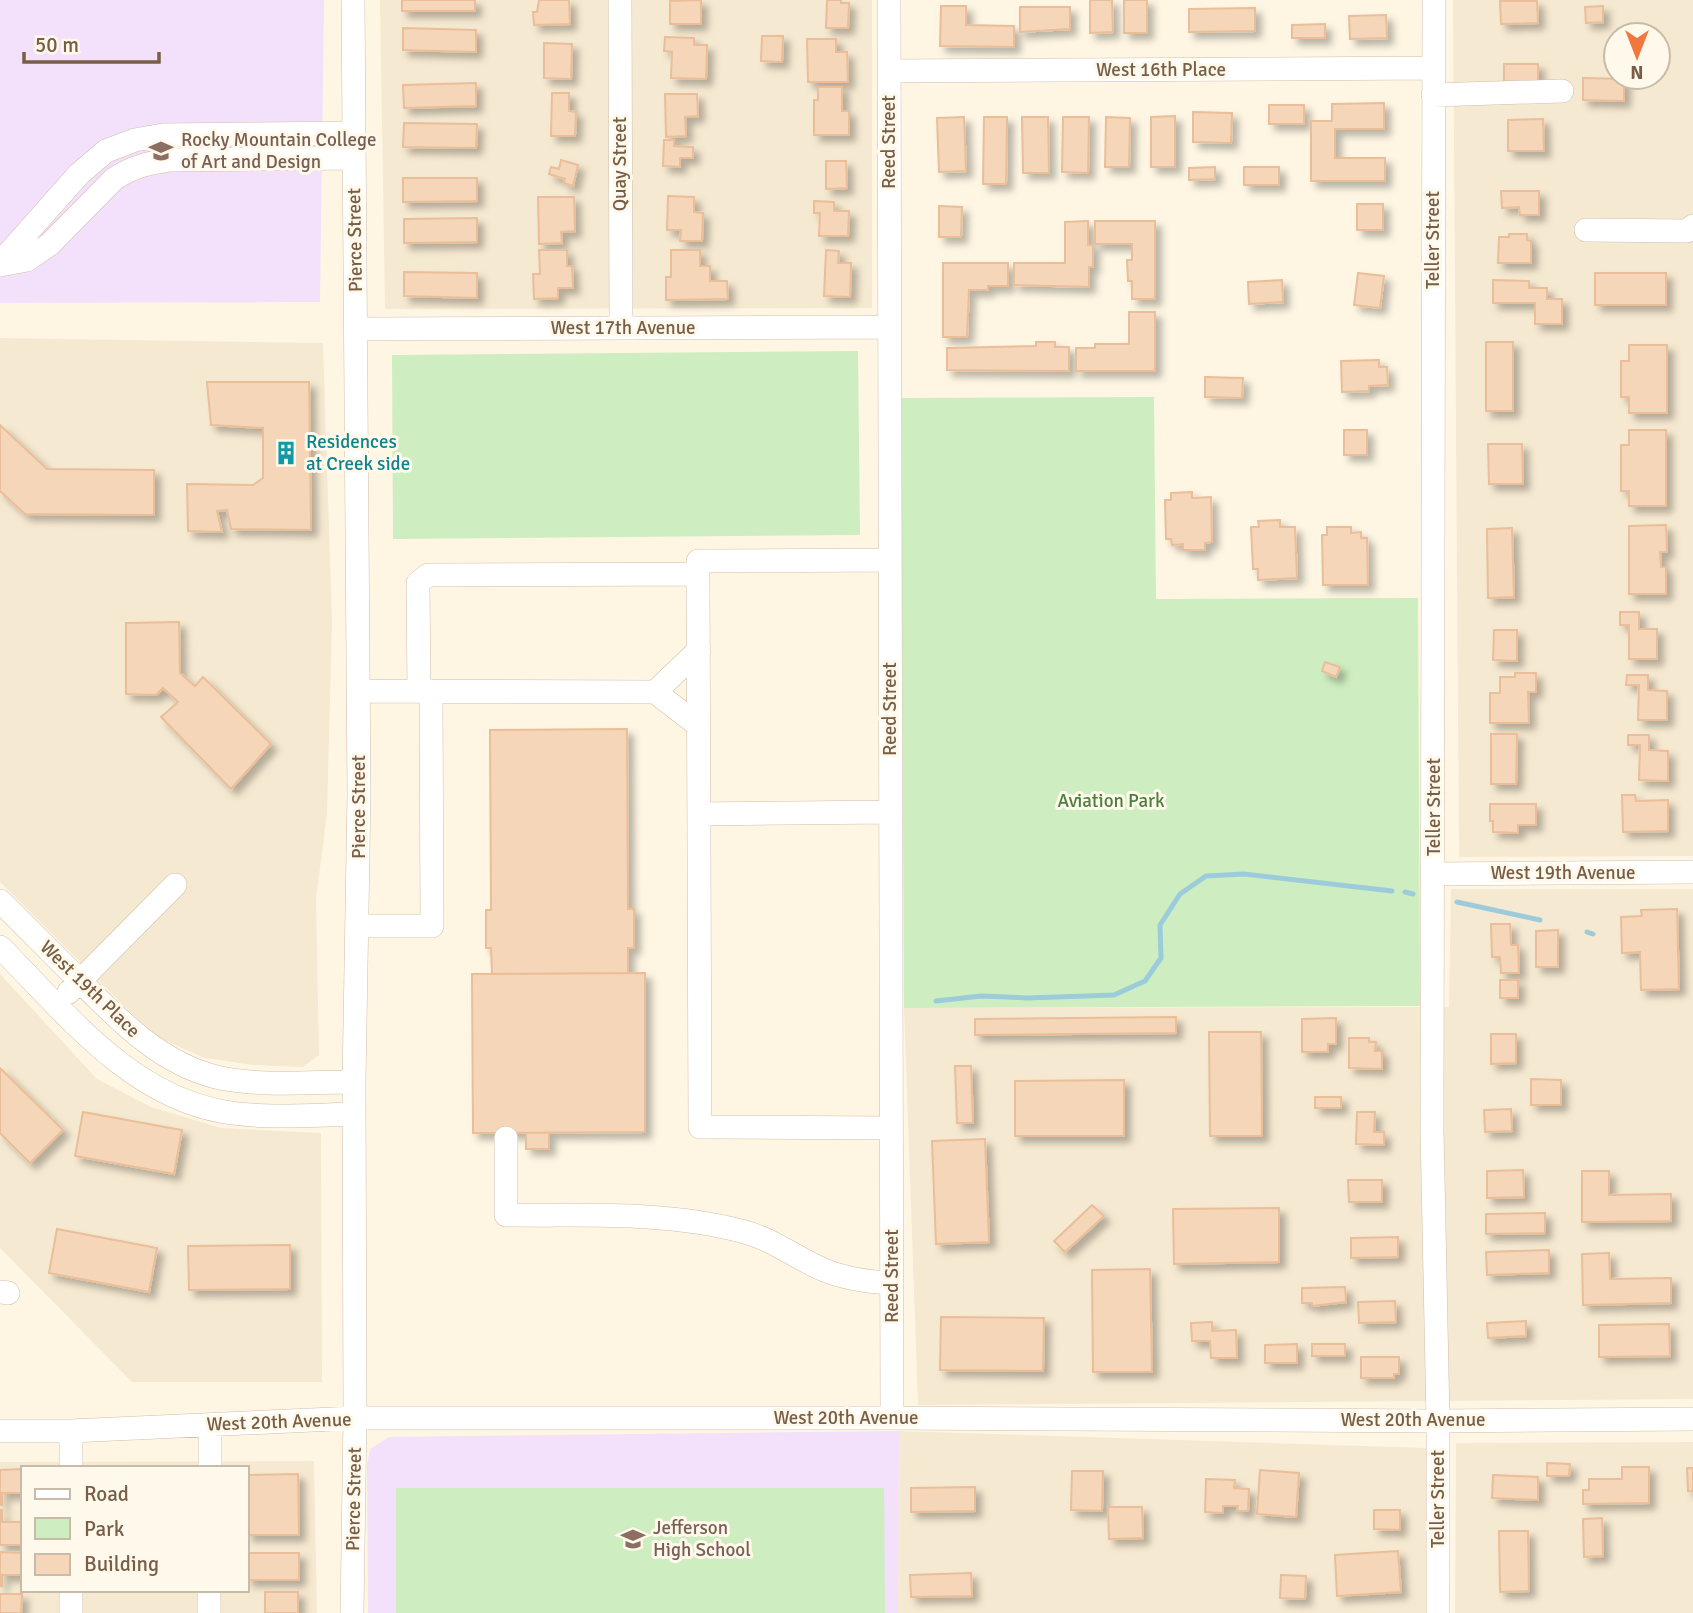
<svg xmlns="http://www.w3.org/2000/svg" width="1693" height="1613" font-family="Signika,sans-serif">
<defs>
<filter id="shadow"><feDropShadow dx="6" dy="6" stdDeviation="3.5" flood-color="#0004"/></filter>
</defs>
<rect width="100%" height="100%" fill="#fef6e3"/>
<path fill="#f6e9d1" fill-rule="evenodd" d="M380 0H872V308L385 309Z
M1453 0H1693V856L1459 857ZM1616 35H1658V77H1616Z
M0 338 323 343 332 620 327 814 316 899 319 1055 303 1067 253 1065 205 1058 153 1035 0 882Z
M1451 889H1693V1399L918 1405 904 1008 1449 1007Z
M0 974 97 1079 151 1107 221 1128 321 1133 322 1382H132L0 1248Z
M899 1431 1427 1448 1426 1613H898Z
M1693 1442V1613H1455L1456 1443Z
M314 1461 317 1613H0V1462ZM23 1468H247V1590H23Z"/>
<path fill="#f3e0fa" d="M0 0H324L320 302 0 303Z
M899 1431 898 1613H368L367 1465 370 1449 389 1437Z"/>
<path fill="#ceedc0" d="M858 351 860 535 393 539 392 355Z
M1154 397 1156 599 1418 598 1420 1006 904 1008 901 398Z
M396 1488H884L885 1613H396Z"/>
<g fill="none" stroke-linecap="round" stroke-linejoin="round">
<path stroke="#9cccdb" stroke-width="5" d="M1405 892 1413 894
M1457 902 1540 920
M1587 932 1593 934
M936 1001 981 996 1028 998 1114 995 1145 981 1161 958 1160 925 1180 894 1206 876 1244 874 1392 891"/>
</g>
<path fill="#f5d6b9" stroke="#e9be98" stroke-width="2" filter="url(#shadow)" d="M402 0H475V11H402Z
M539 0H569L570 24 534 25 533 12H537Z
M701 0V24H670V1Z
M827 0H841V3H849L848 28H826Z
M1090 0H1112L1113 32 1090 33Z
M1124 0H1147V33H1124Z
M1500 1H1537L1538 23 1501 24Z
M941 6H966V25L1014 26V47L940 46Z
M1603 6V22L1586 23 1585 7Z
M1020 7H1070V29L1020 32Z
M1255 8V31L1189 32V9Z
M1386 15 1387 38 1350 39 1349 16Z
M1325 24V38H1292V25Z
M403 28 476 30V52L403 50Z
M762 36H783L782 62 761 61Z
M665 37 694 38V45H707L706 79 671 78 672 52 664 51Z
M807 39H836V52H847L848 82H808Z
M544 43 572 44 571 79 544 78Z
M1504 64H1538V85H1504Z
M1583 78 1624 79V101L1583 100Z
M476 83V106L404 108 403 85Z
M818 87H842V111H849V135H814V100H818Z
M552 93H569V111L576 112 575 136H551Z
M665 94H697L698 116 685 117 686 136 666 137Z
M1384 103V129H1335V158H1385V181H1311V121H1332V104Z
M1269 105H1304V124H1269Z
M1193 112 1232 113 1231 143 1193 142Z
M1175 116V167H1151V117Z
M964 117 966 171 939 172 937 118Z
M984 117H1007L1006 184H983Z
M1022 117H1048L1049 173H1023Z
M1063 117H1089L1088 173 1062 172Z
M1106 117 1130 118 1129 167H1105Z
M1543 119 1544 151H1508V120Z
M404 123 477 124 476 148 403 147Z
M664 140H674V146L693 147V158H680V167L663 166Z
M561 160 578 165 573 186 564 183 565 179 549 174 551 167 559 169Z
M826 161H846L847 188 826 189Z
M1215 167V179L1189 180V168Z
M1244 167H1279V185H1244Z
M403 178H477V201L403 202Z
M1501 191H1539V215H1520L1519 207 1502 208Z
M668 196 694 197V212L703 213 702 241H680L681 230H667Z
M538 197H574L575 231 561 232 562 243 539 244Z
M814 201 834 202V211H849L848 236H819L820 213H814Z
M1357 204H1383V230H1357Z
M939 206 962 207 961 237H939Z
M477 218V242L404 243V219Z
M1088 221V245H1093V267H1089V287L1014 285V263H1065V222Z
M1095 221H1155V299H1132V281H1128L1127 260H1132V244H1095Z
M1509 234H1527V240L1531 241V263H1498L1499 237H1509Z
M539 250H567V266H572L573 288H558V298L534 299 533 274H540Z
M671 250H700V266H710V281H727L728 299 666 300V277H671Z
M826 250 839 251 838 263H851L850 297 824 296Z
M943 263H1008V286H988V290H969L967 337H943Z
M404 272 477 273V298L404 296Z
M1358 273 1384 276 1380 308 1354 305Z
M1595 273H1666V305H1595Z
M1282 280 1283 302 1249 304 1248 282Z
M1493 280 1529 281V288H1547V299H1562V324H1535V303H1493Z
M1129 312H1155V371H1076V348H1095V344H1129Z
M1036 342H1055V347H1069V371L947 370V348L1036 346Z
M1486 342H1513V411H1486Z
M1629 345H1667V413H1629V397H1621V361H1629Z
M1379 360V367H1387L1388 385 1369 386V391L1342 392 1341 361Z
M1205 377 1243 378 1242 398 1205 397Z
M207 382H309L311 530 231 529 227 510 217 511 222 532 188 531 187 484 253 485 263 478V428L211 425Z
M0 425 47 469 154 470V515L25 514 0 491Z
M1344 430H1367V455H1344Z
M1629 430H1666V506H1629V491H1621V445H1629Z
M1488 444H1522L1523 484H1489Z
M1192 492V498L1211 497 1212 542 1205 543V550H1183V544L1172 545 1171 539H1166L1165 500H1171V493Z
M1280 520V527H1295L1297 578 1258 580V569H1253L1251 527H1259L1258 521Z
M1666 525 1667 552H1660L1661 567H1666V594H1629V526Z
M1327 527H1351V533L1361 532V538H1367L1368 585H1323L1322 535H1327Z
M1512 528 1514 597 1488 598 1487 529Z
M1620 612H1639V629H1657V659H1629V625H1620Z
M179 622 180 673 195 686 203 677 271 744 231 789 161 717 178 702 163 688 156 695 126 694V623Z
M1494 630H1517V661L1493 660Z
M1325 662 1340 667 1336 677 1322 671Z
M1515 673H1536V692H1528L1529 723H1490V693H1500V677H1515Z
M1627 675H1648V690L1667 691V720H1638L1639 685H1626Z
M627 729 628 909H634V948H628V973L492 974 491 948H486V910H491L490 730Z
M1491 734H1517L1516 784H1491Z
M1628 735H1649V750L1668 751V781L1639 780 1640 745H1628Z
M1622 795H1635L1636 801 1668 800V831L1623 832Z
M1490 804H1536V825H1518V833L1493 832V821H1490Z
M1677 909 1679 989 1641 990 1640 952 1622 953 1621 917 1642 916 1641 910Z
M1491 924H1510L1511 945H1518L1519 973H1501L1500 957H1492Z
M1558 930V967H1536V931Z
M645 973V1132L473 1133 472 974Z
M1500 980H1518V998H1500Z
M1176 1017V1033L975 1035V1019Z
M1336 1018V1044H1328V1052H1302V1019Z
M1209 1032H1261L1262 1136H1210Z
M1491 1034H1516V1063L1491 1064Z
M1349 1038H1369V1042H1376L1375 1051H1382V1069L1349 1068Z
M955 1066H971L973 1123H957Z
M0 1068 63 1130 30 1163 0 1133Z
M1531 1079 1561 1080V1105H1531Z
M1124 1080V1136H1015V1081Z
M1315 1097H1341V1108H1315Z
M1511 1109 1512 1131 1485 1132 1484 1110Z
M83 1112 182 1130 174 1174 75 1156Z
M1357 1112H1375L1374 1132H1384V1145L1356 1144Z
M526 1133H549V1149H526Z
M985 1139 989 1242 936 1244 932 1141Z
M1523 1170 1524 1197 1487 1198V1171Z
M1582 1171H1609V1195L1671 1194V1221L1582 1222Z
M1348 1180H1382V1202H1349Z
M1092 1205 1104 1216 1065 1252 1054 1241Z
M1279 1208V1262L1174 1264 1173 1209Z
M1545 1213V1233L1486 1234V1214Z
M57 1229 157 1248 149 1292 49 1273Z
M1398 1237V1257L1351 1258V1238Z
M290 1245V1289L189 1290 188 1246Z
M1549 1250V1273L1487 1275 1486 1252Z
M1609 1253 1610 1279 1671 1278V1303L1583 1305 1582 1254Z
M1150 1269 1152 1372H1093L1092 1270Z
M1345 1287 1346 1302 1312 1306V1303H1302V1288Z
M1395 1301 1396 1322 1359 1323 1358 1302Z
M941 1317 1044 1318 1043 1371 940 1370Z
M1526 1321V1336L1488 1338 1487 1323Z
M1212 1322V1331L1236 1330 1237 1358H1211L1210 1341H1192L1191 1323Z
M1669 1324 1670 1356 1599 1357V1325Z
M1297 1344V1363H1265V1345Z
M1312 1344H1345V1356H1312Z
M1361 1357H1399V1374H1394V1378H1361Z
M1547 1463 1570 1464 1569 1476H1547Z
M1622 1467H1649V1503L1583 1504V1490H1589V1479H1622Z
M1687 1468H1693V1491H1688Z
M23 1469V1493H2V1505H0V1470Z
M1260 1470 1299 1473 1296 1517 1257 1514Z
M1072 1471H1103L1102 1511 1071 1510Z
M298 1474 299 1535H247V1475Z
M1493 1475 1538 1477V1500L1492 1498Z
M1206 1479 1235 1480 1234 1488 1249 1489 1248 1511H1237L1238 1506H1223V1513L1205 1512Z
M975 1487V1511L911 1512V1488Z
M1108 1507H1142L1143 1538 1109 1539Z
M0 1510H2V1522H23V1545H0Z
M1374 1510H1400V1530L1374 1529Z
M1602 1518 1603 1556 1584 1557 1583 1519Z
M1499 1531H1528L1529 1591 1500 1592Z
M1398 1551 1401 1592 1337 1596 1335 1555Z
M0 1552 23 1553V1575H2V1586H0Z
M247 1553H299V1580H247Z
M971 1573 972 1596 911 1597 910 1575Z
M1281 1575 1306 1576 1305 1599 1280 1598Z
M265 1592H298V1613H265Z
M0 1594H22L21 1613H0Z"/>
<g fill="none" stroke-linecap="round" stroke-linejoin="round">
<g stroke="#d0bea9" stroke-width="24">
<path id="minor" d="M620 0 621 328
M889 0 892 1418
M1434 0 1432 1129 1438 1421V1613
M889 71 1433 68
M1433 95 1562 91
M1586 230 1687 231 1693 226
M0 263 79 174 106 151 135 140 163 135 354 133
M0 265 27 260 50 244 114 179C132 167 148 163 169 160L354 158
M356 329 889 327
M890 560 698 561V574L700 1127 891 1128
M359 691 655 692 699 726
M419 691 418 583 428 575 698 574
M655 692 699 650
M699 814 891 812
M1434 874 1693 872
M0 901C25 926 50 951 75 976 116 1017 157 1062 216 1077 260 1087 309 1082 354 1082
M357 926H432L431 691
M0 947C65 1012 129 1096 225 1112 267 1119 312 1115 354 1114
M69 992 175 885
M506 1138V1215C583 1216 665 1211 741 1231 771 1238 796 1258 824 1270 846 1279 868 1282 892 1283
M0 1292 8 1293
M0 1431H71L355 1418H892L1438 1421 1693 1419
M71 1431V1468
M210 1468V1425
M71 1590V1613
M209 1613V1590
M352 1613 355 1418 354 1082 359 794 353 0"/>
</g>
<use href="#minor" stroke="#fff" stroke-width="23"/>
</g>
<defs>
<g id="university-bare" transform="scale(1.89)"><path d="M0-5L7-2L0 1L-7-2ZM-4 1L0 2.5L4 1V4Q0 6-4 4Z" fill="#8d6e63" stroke="#fff9eb" stroke-width="2.5" paint-order="stroke"/></g>
<g id="building-bare" transform="scale(1.89)"><path d="M-4-6H4V6H1V3H-1V6H-4ZM-2.5-4.3h1.7v1.8h-1.7ZM.8-4.3h1.7v1.8H.8ZM-2.5-1h1.7V.8h-1.7ZM.8-1h1.7V.8H.8Z" fill="#0f9aa8" stroke="#fff9eb" stroke-width="2.5" paint-order="stroke"/></g>
<g id="school-bare" transform="scale(1.89)"><path d="M0-5L7-2L0 1L-7-2ZM-4 1L0 2.5L4 1V4Q0 6-4 4Z" fill="#8d6e63" stroke="#fff9eb" stroke-width="2.5" paint-order="stroke"/></g>
</defs>
<g fill-rule="evenodd">
<use href="#university-bare" x="161" y="151"/>
<use href="#building-bare" x="286" y="453"/>
<use href="#school-bare" x="633" y="1539"/>
</g>
<g text-anchor="middle" dominant-baseline="central" stroke-width="6" stroke-linejoin="round" paint-order="stroke">
<g font-size="19" fill="#785d47" stroke="#fff9eb">
<text x="1161" y="70">West 16th Place</text>
<text transform="translate(889 142) rotate(-90)">Reed Street</text>
<text transform="translate(620 164) rotate(-90)">Quay Street</text>
<text transform="translate(355 240) rotate(-91)">Pierce Street</text>
<text transform="translate(1433 240) rotate(-90)">Teller Street</text>
<text x="623" y="328">West 17th Avenue</text>
<text transform="translate(890 709) rotate(-90)">Reed Street</text>
<text transform="translate(359 807) rotate(-90)">Pierce Street</text>
<text transform="translate(1434 807) rotate(-90)">Teller Street</text>
<text x="1563" y="873">West 19th Avenue</text>
<text transform="translate(90 989) rotate(44)">West 19th Place</text>
<text transform="translate(892 1276) rotate(-90)">Reed Street</text>
<text x="846" y="1418">West 20th Avenue</text>
<text x="1413" y="1420">West 20th Avenue</text>
<text transform="translate(279 1422) rotate(-2)">West 20th Avenue</text>
<text transform="translate(354 1499) rotate(-89)">Pierce Street</text>
<text transform="translate(1438 1499) rotate(-90)">Teller Street</text>
</g>
<g font-size="19" fill="#785e54" stroke="#fff9eb" text-anchor="start">
<text x="181" y="140">Rocky Mountain College<tspan x="181" dy="22">of Art and Design</tspan></text>
<text x="653" y="1528">Jefferson<tspan x="653" dy="22">High School</tspan></text>
</g>
<g font-size="19" fill="#0d838f" stroke="#fff9eb" text-anchor="start">
<text x="306" y="442">Residences<tspan x="306" dy="22">at Creek side</tspan></text>
</g>
<g font-size="19" fill="#4c7f3e" stroke="#fff9eb">
<text x="1111" y="801">Aviation Park</text>
</g>
</g>
<rect x="21" y="1466" width="228" height="126" fill="#fff9eb" stroke="#c9bba9" stroke-width="2"/>
<rect x="35" y="1489" width="35" height="10" fill="#ffffff" stroke="#c9bba9" stroke-width="2"/>
<text x="84" y="1501" font-size="21" fill="#785d47">Road</text>
<rect x="35" y="1518" width="35" height="21" fill="#ceedc0" stroke="#c9bba9" stroke-width="2"/>
<text x="84" y="1536" font-size="21" fill="#785d47">Park</text>
<rect x="35" y="1554" width="35" height="21" fill="#f5d6b9" stroke="#c9bba9" stroke-width="2"/>
<text x="84" y="1571" font-size="21" fill="#785d47">Building</text>
<g transform="translate(1637 56) rotate(180)"><circle r="33" fill="#fff9eb" stroke="#c9bba9" stroke-width="2"/>
<path d="M0-5L12 26L0 18L-12 26Z" fill="#f1773f"/>
<text y="-10" font-size="19" font-weight="bold" text-anchor="middle" fill="#785d47">N</text>
</g>
<path d="M24 52v10h135v-10" fill="none" stroke="#785d47" stroke-width="3.5"/>
<text x="35" y="52" font-size="21" fill="#785d47" stroke="#fff9eb" stroke-width="5" paint-order="stroke">50 m</text>
</svg>
